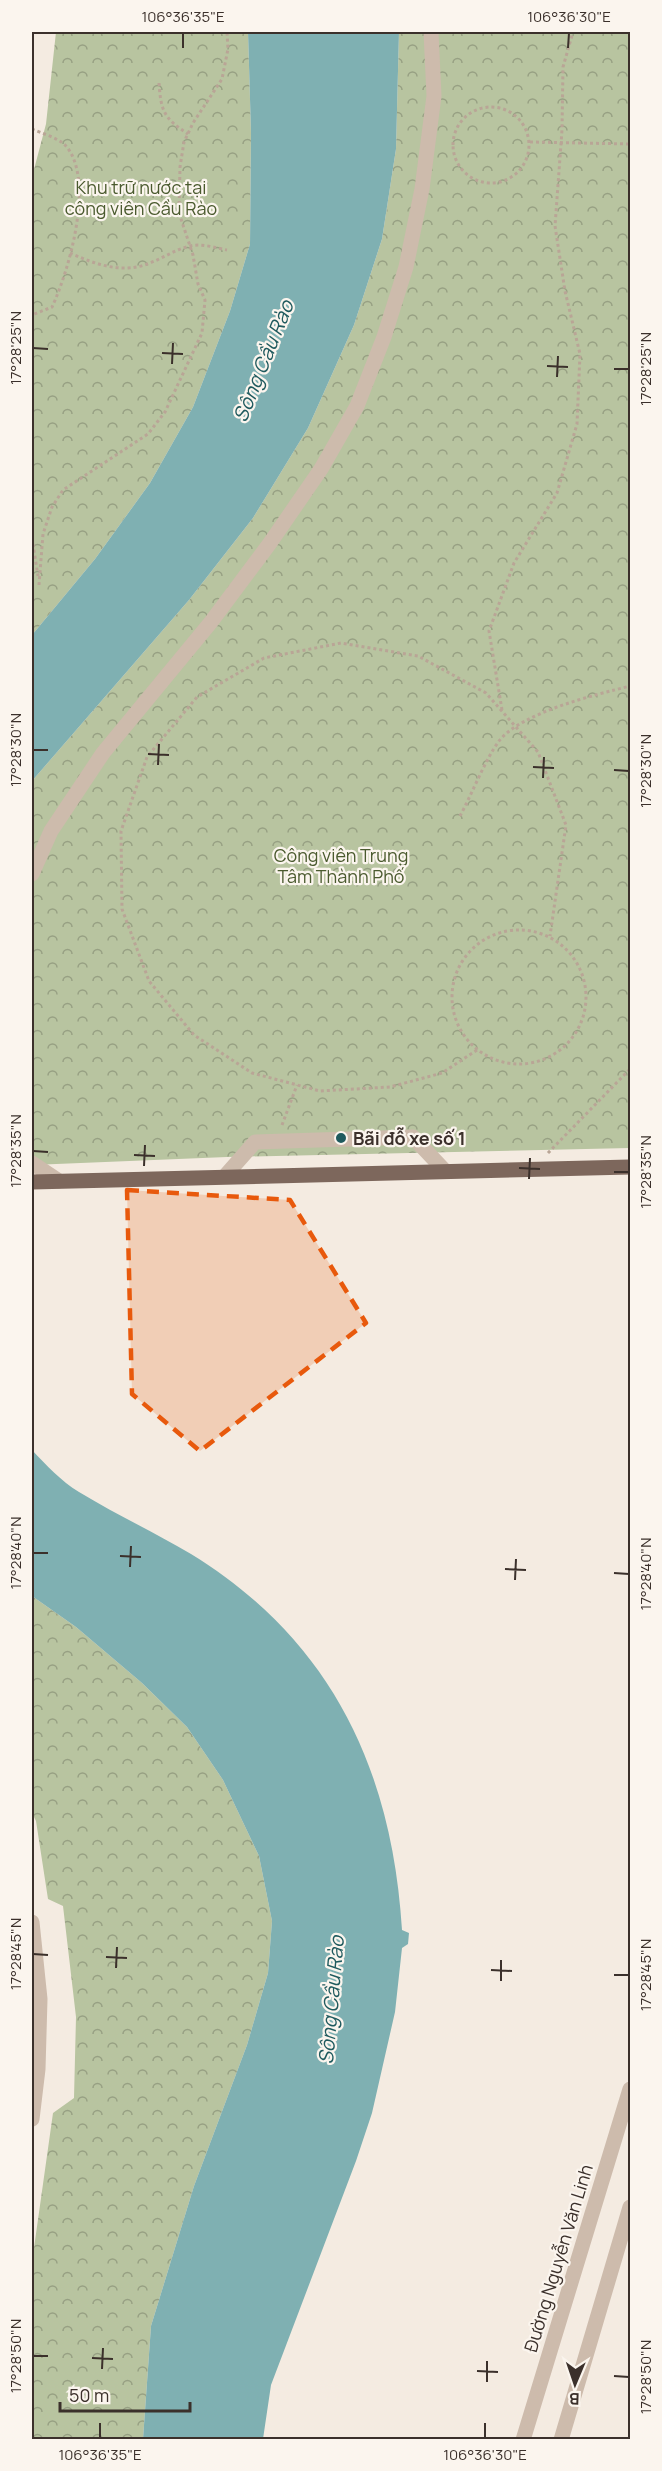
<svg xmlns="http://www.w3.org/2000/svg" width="662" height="2471" font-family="Manrope,sans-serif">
<defs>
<pattern id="park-crowns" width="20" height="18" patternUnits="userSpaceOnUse" patternTransform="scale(1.5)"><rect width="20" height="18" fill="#b8c4a0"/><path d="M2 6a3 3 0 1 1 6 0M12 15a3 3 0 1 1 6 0" fill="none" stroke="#97a083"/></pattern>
</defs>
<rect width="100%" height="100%" fill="#f4ebe1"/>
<path fill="url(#park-crowns)" d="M56 32H248L251 133 250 244 230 311 193 407 150 483 95 559 32 635V177L46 124Z
M399 32H630V1148L227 1157 32 1165V781L189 600 253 518 308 428 354 325 382 239 396 149Z
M32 1596 76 1627 142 1683 187 1727 223 1780 259 1856 272 1921 268 1973 247 2045 194 2186 151 2326 143 2439H32V2262L53 2113 74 2098 76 2017 63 1906 48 1899 36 1821 32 1813Z"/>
<path fill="#7fb0b2" d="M248 32H399L396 149 382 239 354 325 308 428 253 518 189 600 32 781V635L95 559 150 483 193 407 230 311 250 244 251 133Z
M32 1450C46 1465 61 1481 79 1492 115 1514 154 1532 191 1554 331 1640 392 1769 402 1930L409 1933 408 1944 402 1948 395 2012 372 2113 356 2161 271 2385 263 2439H143L151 2326 194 2186 247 2045 268 1973 272 1921 259 1856 223 1780 187 1727 142 1683 76 1627 32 1596Z"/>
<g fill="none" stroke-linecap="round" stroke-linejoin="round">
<path stroke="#b9a596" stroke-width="3" stroke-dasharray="3 3" stroke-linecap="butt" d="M159 83C161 112 164 118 188 134
M453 145a38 38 0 1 1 76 0a38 38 0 1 1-76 0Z
M32 129C41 133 58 138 65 145 96 178 69 271 52 307L32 315
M530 142 630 144
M70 253C88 261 108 269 128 268 152 267 169 251 190 246 202 243 216 248 227 250
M32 538 38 576
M39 585 43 534 52 507 63 490 148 434 165 412 202 333 205 300 198 284 193 255 179 213 180 167 184 142 193 123 222 79 228 49 227 32
M502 710 489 631 514 563 557 493 577 424 580 354 565 291 555 226 562 130 563 67 573 32
M460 816C471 796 486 758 499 741 522 712 595 695 630 686
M452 997a67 67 0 1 1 134 0a67 67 0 1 1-134 0Z
M477 1050 442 1073 390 1087 320 1091 252 1073 194 1035 149 981 122 909 121 831 147 757 197 697 264 658 341 643 418 656 486 693 538 752 566 825 550 936
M282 1125 297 1085
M548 1153 630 1069"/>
<path stroke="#cdbbac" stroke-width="15" d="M32 874 51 831 103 753 211 622 270 543 321 469 357 406 384 337 406 267 422 189 434 96 431 32
M32 1163 59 1181
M225 1176 255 1142 413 1137 445 1171
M32 1922 40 1999 38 2069 32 2119
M523 2440 630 2089
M561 2440 630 2207"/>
<path stroke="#7d675c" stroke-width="15" d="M32 1182 630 1167"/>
</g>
<path fill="#e8590c" fill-opacity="0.2" stroke="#e8590c" stroke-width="4.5" stroke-dasharray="12 8" stroke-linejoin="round" d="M127 1190 290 1200 366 1323 200 1451 132 1394Z"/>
<path fill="none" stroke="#3b302b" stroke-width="2" d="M183 48V33M568 48 569 33M33 348 48 349M162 353 183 354M172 364 173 343M547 366 568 367M614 369H629M557 377 558 356M33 750H48M148 754 169 755M158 765 159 744M533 767 554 768M614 770 629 771M543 778 544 757M33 1151 48 1152M134 1155 155 1156M144 1166 145 1145M519 1168 540 1169M614 1172H629M529 1179 530 1158M33 1553H48M120 1556 141 1557M130 1567 131 1546M505 1569 526 1570M614 1573 629 1574M515 1580 516 1559M33 1954 48 1955M106 1957 127 1958M116 1968 117 1947M491 1970 512 1971M614 1975H629M501 1981V1960M33 2356H48M92 2358 113 2359M102 2369 103 2348M477 2371 498 2372M614 2376 629 2377M487 2382V2361M100 2438V2423M485 2438V2423"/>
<circle fill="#1f5a5e" stroke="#fbf5ee" stroke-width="2" cx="341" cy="1138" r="6"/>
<g text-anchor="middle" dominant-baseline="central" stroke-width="4.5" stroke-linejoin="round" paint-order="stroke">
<g font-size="18" fill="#4a5a2e" stroke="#fbf5ee">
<text x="141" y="187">Khu trữ nước tại<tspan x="141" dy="21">công viên Cầu Rào</tspan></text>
<text x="341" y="855">Công viên Trung<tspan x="341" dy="21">Tâm Thành Phố</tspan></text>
</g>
<g font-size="18" font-weight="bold" fill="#3b302b" stroke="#fbf5ee" text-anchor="start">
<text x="353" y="1138">Bãi đỗ xe số 1</text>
</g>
<g font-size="18" fill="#3b302b" stroke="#fbf5ee">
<text transform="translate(558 2258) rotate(-73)">Đường Nguyễn Văn Linh</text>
</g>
<g font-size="20" font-style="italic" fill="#1f5a5e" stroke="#fbf5ee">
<text transform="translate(263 361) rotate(-68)">Sông Cầu Rào</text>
<text transform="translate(331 2000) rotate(-85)">Sông Cầu Rào</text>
</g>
</g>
<rect width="662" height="2471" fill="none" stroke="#fbf5ee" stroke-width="66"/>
<g transform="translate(575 2384) rotate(182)" stroke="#fbf5ee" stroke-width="4.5" paint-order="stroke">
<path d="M0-4.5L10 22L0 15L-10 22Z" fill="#3b302b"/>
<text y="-9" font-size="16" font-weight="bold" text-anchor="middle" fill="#3b302b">B</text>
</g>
<path d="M60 2402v9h130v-9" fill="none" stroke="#3b302b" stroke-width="3"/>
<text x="69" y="2402" font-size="18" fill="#3b302b" stroke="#fbf5ee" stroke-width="4.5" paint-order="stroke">50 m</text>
<rect x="33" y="33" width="596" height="2405" fill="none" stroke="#3b302b" stroke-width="2"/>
<g font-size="15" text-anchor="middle" fill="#3b302b">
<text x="183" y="22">106°36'35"E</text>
<text x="569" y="22">106°36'30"E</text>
<text transform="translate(16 348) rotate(-90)" y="5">17°28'25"N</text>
<text transform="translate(646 369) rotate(-90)" y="5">17°28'25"N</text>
<text transform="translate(16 750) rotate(-90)" y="5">17°28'30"N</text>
<text transform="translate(646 771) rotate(-90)" y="5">17°28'30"N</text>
<text transform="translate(16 1151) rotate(-90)" y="5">17°28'35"N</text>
<text transform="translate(646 1172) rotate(-90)" y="5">17°28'35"N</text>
<text transform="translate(16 1553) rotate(-90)" y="5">17°28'40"N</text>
<text transform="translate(646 1574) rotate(-90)" y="5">17°28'40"N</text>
<text transform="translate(16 1954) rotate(-90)" y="5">17°28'45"N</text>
<text transform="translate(646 1975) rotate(-90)" y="5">17°28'45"N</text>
<text transform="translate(16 2356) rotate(-90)" y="5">17°28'50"N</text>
<text transform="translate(646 2377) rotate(-90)" y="5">17°28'50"N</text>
<text x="100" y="2460">106°36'35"E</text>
<text x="485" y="2460">106°36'30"E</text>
</g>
</svg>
